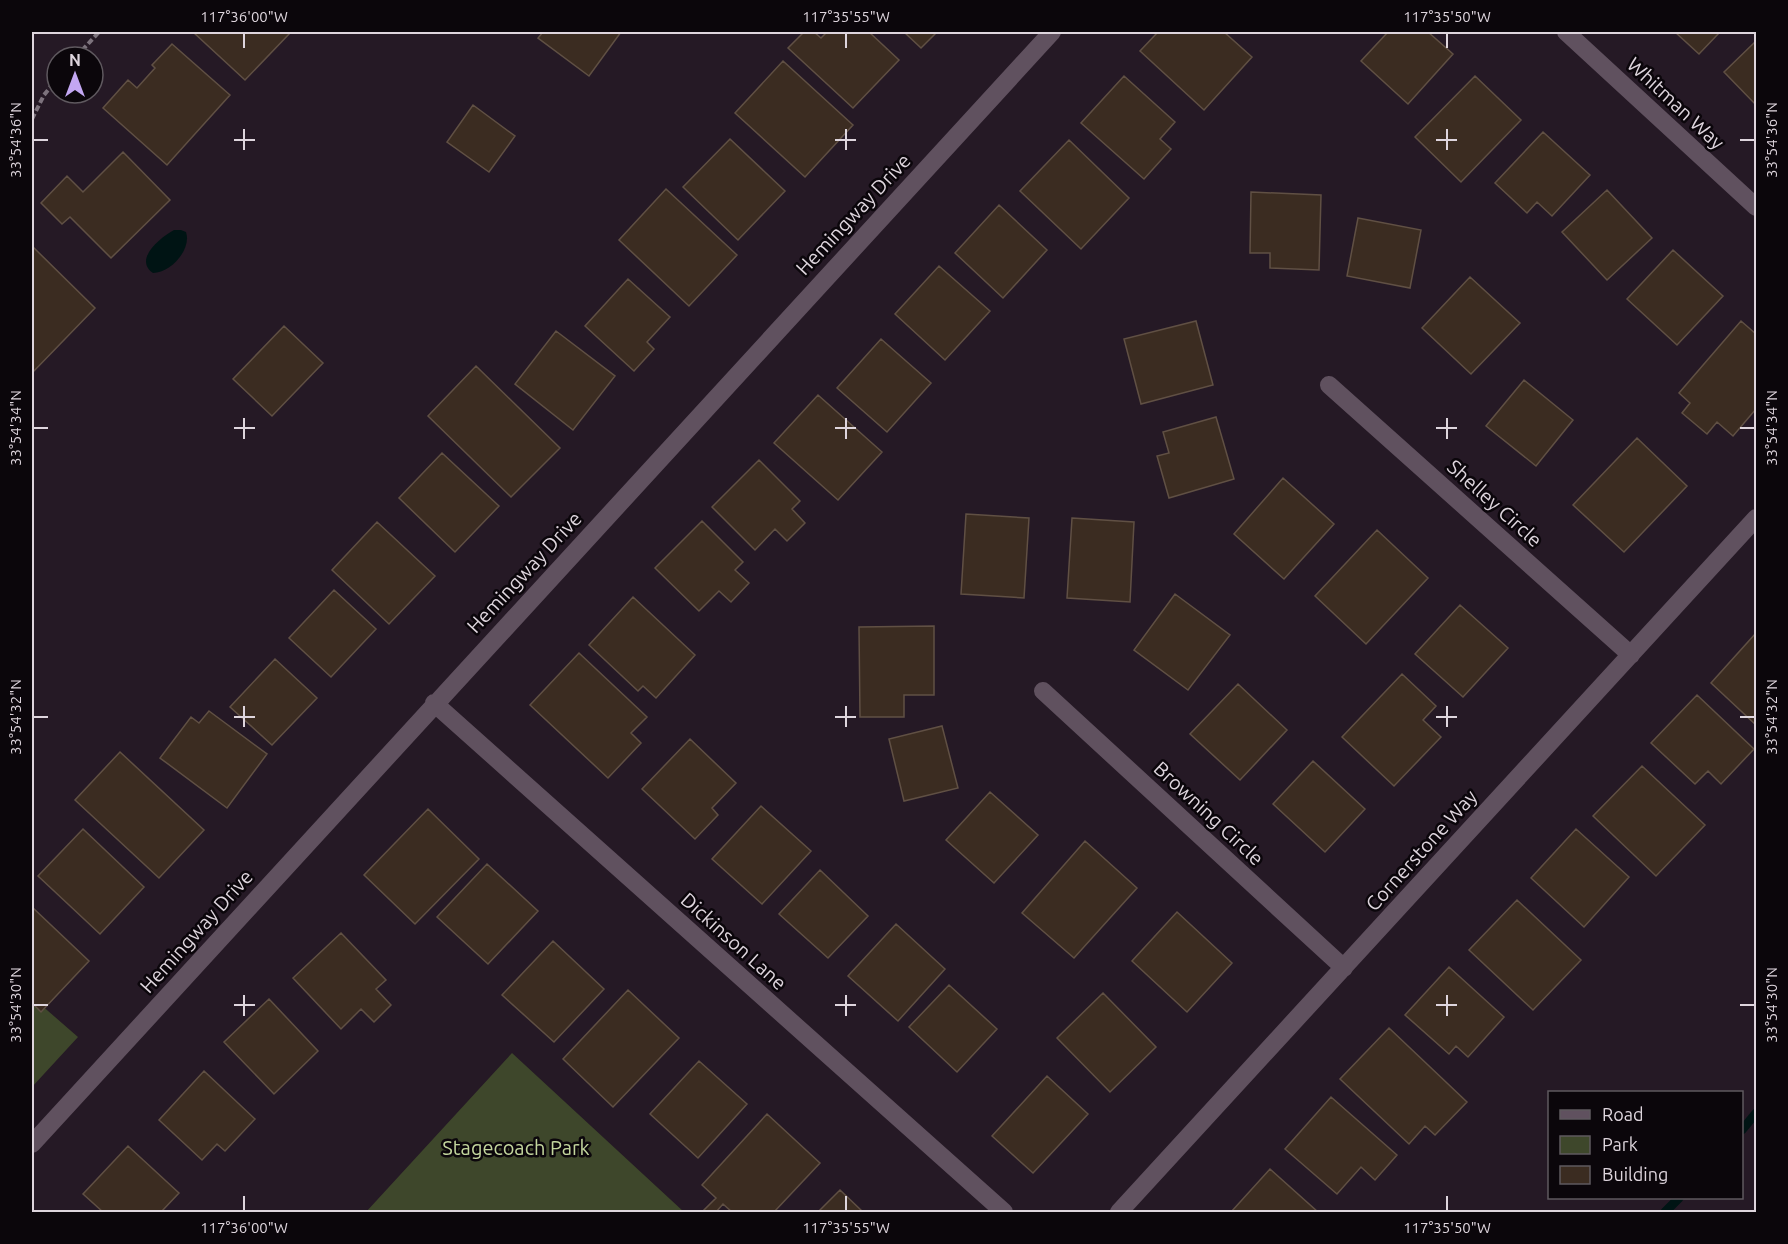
<svg xmlns="http://www.w3.org/2000/svg" width="1788" height="1244" font-family="Ubuntu,sans-serif">
<rect width="100%" height="100%" fill="#251925"/>
<path fill="#3e472b" d="M32 997 78 1037 32 1087Z
M512 1053 684 1212H366Z"/>
<path fill="#001414" d="M174 230H181L186 232C192 250 170 273 153 273 133 259 161 237 174 230Z"/>
<g fill="none" stroke-linecap="round" stroke-linejoin="round">
<path stroke="#001414" stroke-width="9" d="M1742 1130 1756 1113
M1665 1212 1679 1198"/>
</g>
<path fill="#3b2c21" stroke="#605044" stroke-width="1.5" d="M193 32H291L245 80Z
M543 32H621L589 76 538 38Z
M804 32H814L821 38 827 32H869L899 60 853 108 788 48Z
M904 32H937L921 48Z
M1158 32H1224L1252 57 1204 110 1140 51Z
M1388 32H1428L1453 54 1408 104 1361 61Z
M1675 32H1720L1699 54Z
M1756 41V105L1724 72Z
M172 44 230 95 167 165 103 108 128 80 137 88 155 68 152 65Z
M783 61 853 125 805 177 735 113Z
M1124 76 1175 122 1160 139 1171 149 1144 179 1081 123Z
M1475 76 1521 120 1461 182 1415 137Z
M473 105 515 136 489 172 447 142Z
M1543 132 1590 175 1552 216 1537 202 1527 213 1495 183Z
M730 139 785 191 738 240 683 187Z
M1069 140 1129 198 1081 249 1020 191Z
M123 152 170 200 111 258 70 217 62 224 41 203 67 176 83 192Z
M666 189 737 255 689 306 619 240Z
M1607 190 1652 238 1607 280 1562 232Z
M1251 192 1321 195 1319 270 1270 268V253H1250Z
M999 205 1047 250 1003 298 955 253Z
M1358 218 1421 230 1410 288 1347 276Z
M32 246 95 308 33 372 32 371Z
M1673 250 1723 296 1677 345 1627 299Z
M939 266 990 311 945 360 895 314Z
M1470 277 1520 323 1471 374 1422 328Z
M628 279 670 317 647 342 654 349 634 371 585 326Z
M1196 321 1213 385 1141 404 1124 339Z
M1741 321 1756 334V409L1733 436 1717 422 1707 434 1682 413 1690 403 1679 393Z
M284 326 323 363 272 416 233 379Z
M556 331 615 376 573 430 515 384Z
M881 339 931 383 887 432 837 388Z
M476 366 560 448 511 497 428 416Z
M1524 380 1573 420 1536 466 1486 426Z
M818 395 882 452 838 500 774 443Z
M1216 417 1234 479 1169 498 1157 456 1169 453 1163 432Z
M1637 438 1687 486 1624 552 1573 505Z
M442 453 499 506 455 552 399 498Z
M759 460 800 501 792 509 805 523 787 541 775 529 755 550 712 507Z
M1283 478 1334 524 1284 579 1234 534Z
M966 514 1029 518 1024 598 961 594Z
M1072 518 1134 522 1130 602 1067 598Z
M702 521 743 562 735 570 749 583 731 602 719 591 699 611 655 568Z
M377 522 435 576 389 624 332 570Z
M1377 530 1428 578 1366 644 1315 596Z
M334 590 376 629 331 677 289 638Z
M1175 594 1230 635 1188 690 1134 650Z
M633 597 695 655 656 698 643 686 638 691 589 645Z
M1460 605 1508 648 1463 697 1415 654Z
M934 626V695H904V717H860L859 627Z
M1756 633V725L1711 683Z
M579 653 647 717 631 733 641 743 608 778 530 705Z
M275 659 317 698 272 745 230 707Z
M1402 674 1436 706 1423 720 1441 737 1394 786 1342 737Z
M1238 684 1287 730 1240 780 1190 734Z
M1697 695 1754 749 1721 784 1708 771 1695 784 1651 743Z
M209 711 267 754 227 808 160 758 191 717 199 723Z
M942 726 958 788 904 801 889 739Z
M690 739 736 783 712 808 718 815 695 839 642 789Z
M120 752 204 830 159 878 75 800Z
M1313 761 1365 809 1325 852 1273 804Z
M1642 766 1705 825 1656 876 1593 816Z
M990 792 1038 835 994 883 946 840Z
M761 806 811 851 762 904 712 859Z
M428 809 479 859 415 924 364 875Z
M83 829 144 887 100 934 38 876Z
M1576 829 1629 877 1584 927 1531 878Z
M1085 841 1137 888 1074 958 1022 913Z
M487 864 538 911 488 964 437 917Z
M820 870 868 916 828 958 779 914Z
M1517 900 1581 960 1533 1010 1469 950Z
M32 907 89 961 41 1012 32 1003Z
M1177 912 1232 963 1187 1012 1132 961Z
M896 924 945 969 898 1021 848 976Z
M341 933 386 980 376 989 391 1005 374 1022 361 1009 341 1029 293 978Z
M553 941 604 989 554 1042 502 995Z
M1449 967 1504 1017 1468 1057 1456 1046 1449 1054 1405 1015Z
M949 985 997 1029 957 1072 909 1027Z
M628 990 679 1038 613 1107 563 1059Z
M1103 993 1156 1047 1110 1092 1057 1038Z
M269 999 318 1051 274 1094 224 1042Z
M1389 1028 1467 1102 1435 1135 1425 1126 1409 1144 1340 1079Z
M699 1061 747 1104 698 1158 650 1114Z
M204 1071 255 1119 225 1151 217 1144 202 1160 159 1120Z
M1047 1076 1088 1114 1033 1173 992 1136Z
M1331 1097 1397 1155 1375 1180 1361 1167 1337 1194 1285 1149Z
M767 1114 820 1163 774 1212H732L723 1204 716 1212H707L704 1210 716 1198 702 1185Z
M128 1146 179 1193 161 1212H103L83 1194Z
M1270 1169 1318 1212H1231Z
M840 1190 863 1212H818Z"/>
<g fill="none" stroke-linecap="round" stroke-linejoin="round">
<path stroke="#7d737d" stroke-width="4" stroke-dasharray="6 3" stroke-linecap="butt" d="M76 57 99 32
M32 119 44 95 57 79"/>
<path stroke="#60515f" stroke-width="18" d="M1566 32 1756 207
M1329 385 1631 655
M1043 691 1344 968
M434 703 1004 1212
M32 1144 1052 32
M1119 1212 1756 518"/>
</g>
<path fill="none" stroke="#ded5dd" stroke-width="2" d="M244 33V48M846 33V48M1447 33V48M244 129V150M846 129V150M1447 129V150M33 140H48M234 140H255M835 140H856M1436 140H1457M1740 140H1755M244 418V439M846 418V439M1447 418V439M33 428H48M234 428H255M835 428H856M1436 428H1457M1740 428H1755M244 706V727M846 706V727M1447 706V727M33 717H48M234 717H255M835 717H856M1436 717H1457M1740 717H1755M244 995V1016M846 995V1016M1447 995V1016M33 1005H48M234 1005H255M835 1005H856M1436 1005H1457M1740 1005H1755M244 1196V1211M846 1196V1211M1447 1196V1211"/>
<g text-anchor="middle" dominant-baseline="central" stroke-width="5" stroke-linejoin="round" paint-order="stroke">
<g font-size="20" fill="#ded5dd" stroke="#0b060b">
<text transform="translate(1676 103) rotate(43)">Whitman Way</text>
<text transform="translate(853 214) rotate(-47)">Hemingway Drive</text>
<text transform="translate(1495 503) rotate(42)">Shelley Circle</text>
<text transform="translate(524 572) rotate(-47)">Hemingway Drive</text>
<text transform="translate(1209 813) rotate(43)">Browning Circle</text>
<text transform="translate(1421 850) rotate(-48)">Cornerstone Way</text>
<text transform="translate(196 931) rotate(-48)">Hemingway Drive</text>
<text transform="translate(734 941) rotate(42)">Dickinson Lane</text>
</g>
<g font-size="20" fill="#c3d69d" stroke="#0b060b">
<text x="516" y="1147">Stagecoach Park</text>
</g>
</g>
<rect width="1788" height="1244" fill="none" stroke="#0b060b" stroke-width="66"/>
<rect x="1548" y="1091" width="195" height="108" fill="#0b060b" stroke="#5f595f" stroke-width="1.5"/>
<rect x="1560" y="1110" width="30" height="9" fill="#60515f" stroke="#5f595f" stroke-width="1.5"/>
<text x="1602" y="1121" font-size="18" fill="#ded5dd">Road</text>
<rect x="1560" y="1136" width="30" height="18" fill="#3e472b" stroke="#5f595f" stroke-width="1.5"/>
<text x="1602" y="1151" font-size="18" fill="#ded5dd">Park</text>
<rect x="1560" y="1166" width="30" height="18" fill="#3b2c21" stroke="#5f595f" stroke-width="1.5"/>
<text x="1602" y="1181" font-size="18" fill="#ded5dd">Building</text>
<g transform="translate(75 75)"><circle r="28" fill="#0b060b" stroke="#5f595f" stroke-width="1.5"/>
<path d="M0-4.5L10 22L0 15L-10 22Z" fill="#c3a7f2"/>
<text y="-9" font-size="16" font-weight="bold" text-anchor="middle" fill="#ded5dd">N</text>
</g>
<rect x="33" y="33" width="1722" height="1178" fill="none" stroke="#ded5dd" stroke-width="2"/>
<g font-size="15" text-anchor="middle" fill="#ded5dd">
<text x="244" y="22">117°36'00"W</text>
<text x="846" y="22">117°35'55"W</text>
<text x="1447" y="22">117°35'50"W</text>
<text transform="translate(16 140) rotate(-90)" y="5">33°54'36"N</text>
<text transform="translate(1772 140) rotate(-90)" y="5">33°54'36"N</text>
<text transform="translate(16 428) rotate(-90)" y="5">33°54'34"N</text>
<text transform="translate(1772 428) rotate(-90)" y="5">33°54'34"N</text>
<text transform="translate(16 717) rotate(-90)" y="5">33°54'32"N</text>
<text transform="translate(1772 717) rotate(-90)" y="5">33°54'32"N</text>
<text transform="translate(16 1005) rotate(-90)" y="5">33°54'30"N</text>
<text transform="translate(1772 1005) rotate(-90)" y="5">33°54'30"N</text>
<text x="244" y="1233">117°36'00"W</text>
<text x="846" y="1233">117°35'55"W</text>
<text x="1447" y="1233">117°35'50"W</text>
</g>
</svg>
